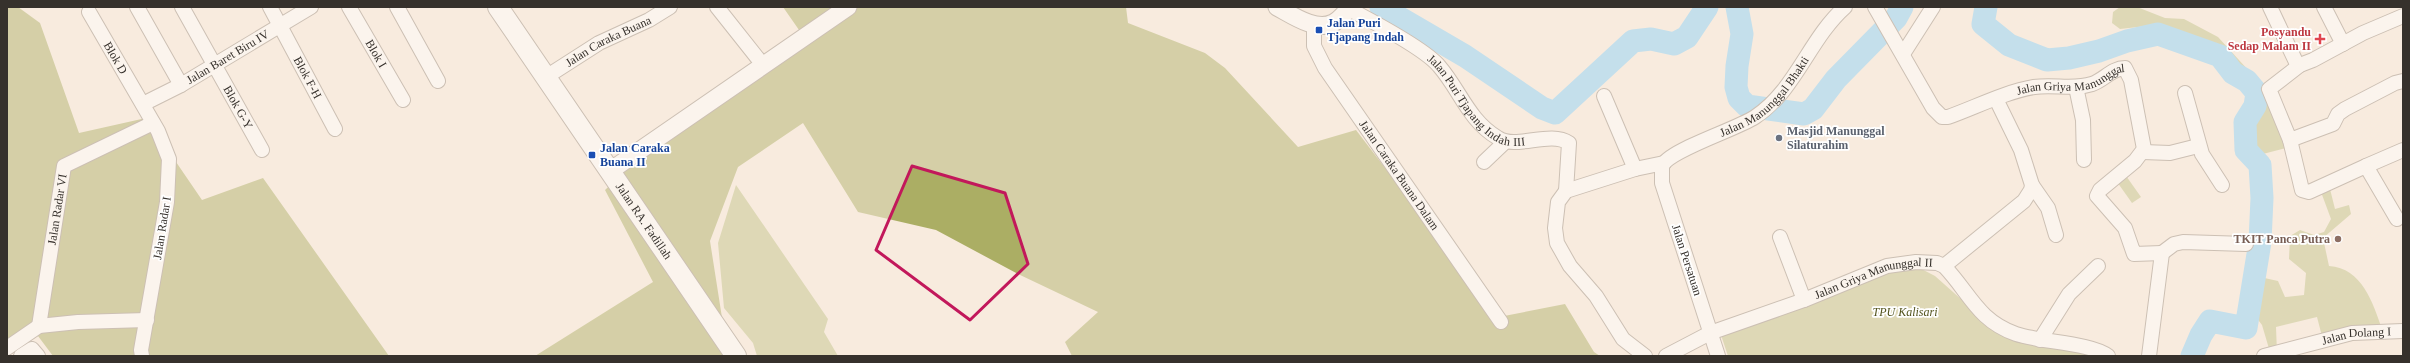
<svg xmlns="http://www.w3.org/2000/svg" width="2410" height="363" font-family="'Times New Roman',serif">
<rect width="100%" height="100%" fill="#f8ebde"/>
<path fill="#bfc286" d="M2120 7H2137L2165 18 2184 19 2218 37 2270 94 2290 147 2259 155 2252 151C2239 118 2257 119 2260 92L2239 71 2231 68 2213 49 2156 25 2120 29 2112 23 2113 12Z
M2124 173 2141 197 2132 203 2115 179Z
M736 185 828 319 824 332 838 356H757L753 343 724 308 718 243Z
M2330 189 2335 209 2349 205 2351 214 2323 238 2329 266C2362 268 2373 303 2382 329L2324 344 2317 317 2276 327 2277 353 2270 352 2262 325 2253 313 2260 277 2278 281 2285 297 2304 295 2306 273 2289 259 2290 236 2300 230 2314 235 2324 232 2331 219 2321 192Z
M1908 262 1935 276 1980 316 2095 356H1728L1721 335Z"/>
<path fill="#abae64" d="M7 7H18L40 23 79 133 146 118 202 200 263 178 389 356H53L38 336 7 355Z
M783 7H1126L1128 23 1205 53 1225 68 1298 147 1356 130 1499 317 1565 304 1594 352 1600 356H1072L1065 342 1098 312 1018 274 936 230 858 212 803 123 738 167 710 241 728 356H535L653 282 605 190 669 129 806 40Z"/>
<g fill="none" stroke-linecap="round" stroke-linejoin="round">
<path stroke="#85d0fb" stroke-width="23" d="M1381 7 1465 56 1542 108 1555 113 1633 41 1651 39 1674 44 1687 37 1707 7
M1737 7 1742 34 1737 66 1736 87 1739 98 1747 106 1804 114 1813 109 1836 79 1896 18 1902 7
M1986 7 1983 24 2009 45 2047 60 2069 58 2099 51 2127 41 2158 34 2220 56 2233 73 2247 81 2257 93 2255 106 2245 122 2246 150 2260 165 2262 198 2260 242 2246 328 2210 321 2201 335 2192 356"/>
<g stroke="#988c80" stroke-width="16">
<g id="minor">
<path d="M137 7 181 85"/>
<path id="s1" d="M182 7 262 150"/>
<path id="s2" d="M270 7 335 129"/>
<path id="s3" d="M349 7 403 100"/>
<path d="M397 7 438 81"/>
<path d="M717 7 763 65"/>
<path id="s4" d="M1875 7 1933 108 1942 117H1948C1976 107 2005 92 2034 87 2054 84 2073 90 2092 84 2104 80 2112 68 2125 68L2131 80 2144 149 2135 161 2100 190 2097 196 2125 228 2134 254 2162 253"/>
<path d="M2270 7 2296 62 2300 65 2313 60 2363 33 2403 16"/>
<path d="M2324 7 2343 44"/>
<path id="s5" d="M1349 9C1370 20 1425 49 1439 66 1460 90 1468 120 1498 138 1516 150 1550 130 1569 143L1566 191"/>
<path id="s6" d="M89 12 158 131 169 159 167 202 141 350 142 356"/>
<path id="s7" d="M1314 24V46L1325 68 1501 322"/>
<path d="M1903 54 1933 7"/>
<path d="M2300 65 2269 89 2290 140 2302 190 2309 192 2366 166"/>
<path id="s8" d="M546 77 599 43 649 20 670 7"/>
<path d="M2076 87 2083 120 2084 160"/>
<path d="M2185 93 2202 154 2222 185"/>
<path d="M1604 96 1635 169"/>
<path id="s9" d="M143 104 181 85 311 7"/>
<path d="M2290 140 2333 124 2338 114 2345 109 2395 83 2403 81"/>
<path d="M2143 152 2170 153 2198 146"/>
<path d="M1484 162 1505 142"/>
<path d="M2032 185 2048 208 2056 235"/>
<path d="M2397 219 2366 166 2403 150"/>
<path d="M1780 237 1804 300"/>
<path d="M2162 253 2174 244 2183 242 2246 244"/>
<path d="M1944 266 2024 201 2031 190 2032 185 2021 150 1996 99"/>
<path id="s10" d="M39 326 64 166 153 123"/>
<path d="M2040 340 2069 294 2098 266"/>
<path d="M7 348 39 326 78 322 147 320"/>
<path d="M21 356 32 349 38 356"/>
<path d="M1645 356 1623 339 1596 296 1570 266 1557 243 1555 228 1558 202 1566 191 1635 169 1664 163"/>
<path id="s11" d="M1666 356 1710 333 1804 300 1887 266 1916 262 1937 263 1944 266C1970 293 1977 320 2016 334 2039 342 2092 343 2108 356"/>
<path id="s12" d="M1718 356 1662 183V166C1669 150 1735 130 1755 117 1796 90 1809 39 1845 7"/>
<path d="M2149 356 2162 253"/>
<path id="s13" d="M2264 356 2352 333 2403 331"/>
</g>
</g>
<g stroke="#988c80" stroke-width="19">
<path id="tertiary" d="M1277 7C1292 15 1316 32 1333 23 1340 20 1345 12 1351 7
M610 171 848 7"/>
</g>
<g stroke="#988c80" stroke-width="22">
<g id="secondary">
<path id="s14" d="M498 7 736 356"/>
</g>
</g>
<use href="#minor" stroke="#fff" stroke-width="14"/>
<use href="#tertiary" stroke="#fff" stroke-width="17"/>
<use href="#secondary" stroke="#fff" stroke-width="20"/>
</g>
<path d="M0 0H2410V363H0ZM912 166 1005 193 1028 264 970 320 876 250Z" fill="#f8ebde" fill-opacity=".55" fill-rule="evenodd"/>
<path fill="none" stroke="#c2185b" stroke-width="3" stroke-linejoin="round" d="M912 166 1005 193 1028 264 970 320 876 250Z"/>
<g fill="#1a4fb4" stroke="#fff" stroke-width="1.5">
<rect x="1315" y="26" width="8" height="8" rx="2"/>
<rect x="588" y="151" width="8" height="8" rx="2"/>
</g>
<path fill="#e0444e" stroke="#fff" stroke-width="1.5" d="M2318 33h4v4h4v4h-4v4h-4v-4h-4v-4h4z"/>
<circle fill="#6b7280" stroke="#fff" stroke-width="1.5" cx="1779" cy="138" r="4"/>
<circle fill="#8d6e63" stroke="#fff" stroke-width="1.5" cx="2338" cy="239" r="4"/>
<g text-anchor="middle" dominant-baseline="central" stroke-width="3.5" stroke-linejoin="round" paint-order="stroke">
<g font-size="12" font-weight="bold" fill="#164399" stroke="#fff" text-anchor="start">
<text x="1327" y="23">Jalan Puri<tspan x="1327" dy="14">Tjapang Indah</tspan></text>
<text x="600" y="148">Jalan Caraka<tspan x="600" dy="14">Buana II</tspan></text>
</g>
<g font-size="12" font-weight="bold" fill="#be3a42" stroke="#fff" text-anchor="end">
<text x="2311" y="32">Posyandu<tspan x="2311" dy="14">Sedap Malam II</tspan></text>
</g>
<g font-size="12" fill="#36312c" stroke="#fff">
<text stroke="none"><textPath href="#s8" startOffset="72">Jalan Caraka Buana</textPath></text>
<text stroke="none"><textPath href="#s3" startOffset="54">Blok I</textPath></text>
<text stroke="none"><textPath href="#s9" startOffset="97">Jalan Baret Biru IV</textPath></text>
<text stroke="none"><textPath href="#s6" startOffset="53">Blok D</textPath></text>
<text stroke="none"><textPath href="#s2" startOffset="80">Blok F-H</textPath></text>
<text stroke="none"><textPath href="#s4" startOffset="265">Jalan Griya Manunggal</textPath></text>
<text stroke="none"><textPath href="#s12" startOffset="325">Jalan Manunggal Bhakti</textPath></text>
<text stroke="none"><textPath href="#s5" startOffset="161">Jalan Puri Tjapang Indah III</textPath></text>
<text stroke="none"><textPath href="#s1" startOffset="115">Blok G-Y</textPath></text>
<text stroke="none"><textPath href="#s7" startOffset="177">Jalan Caraka Buana Dalam</textPath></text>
<text stroke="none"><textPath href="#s10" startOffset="118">Jalan Radar VI</textPath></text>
<text stroke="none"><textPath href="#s14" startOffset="259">Jalan RA. Fadillah</textPath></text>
<text transform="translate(162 228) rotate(-81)">Jalan Radar I</text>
<text transform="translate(1687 260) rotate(72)">Jalan Persatuan</text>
<text stroke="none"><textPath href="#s11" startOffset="223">Jalan Griya Manunggal II</textPath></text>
<text stroke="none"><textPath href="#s13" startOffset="95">Jalan Dolang I</textPath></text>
</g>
<g font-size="12" font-weight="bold" fill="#5b616d" stroke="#fff" text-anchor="start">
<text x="1787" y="131">Masjid Manunggal<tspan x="1787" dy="14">Silaturahim</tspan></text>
</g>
<g font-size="12" font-weight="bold" fill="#785e54" stroke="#fff" text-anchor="end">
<text x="2330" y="239">TKIT Panca Putra</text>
</g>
<g font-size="12" font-style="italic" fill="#52531d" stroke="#fff">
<text x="1905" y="312">TPU Kalisari</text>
</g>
</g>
<rect width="2410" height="363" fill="none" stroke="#36312c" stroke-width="16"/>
</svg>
